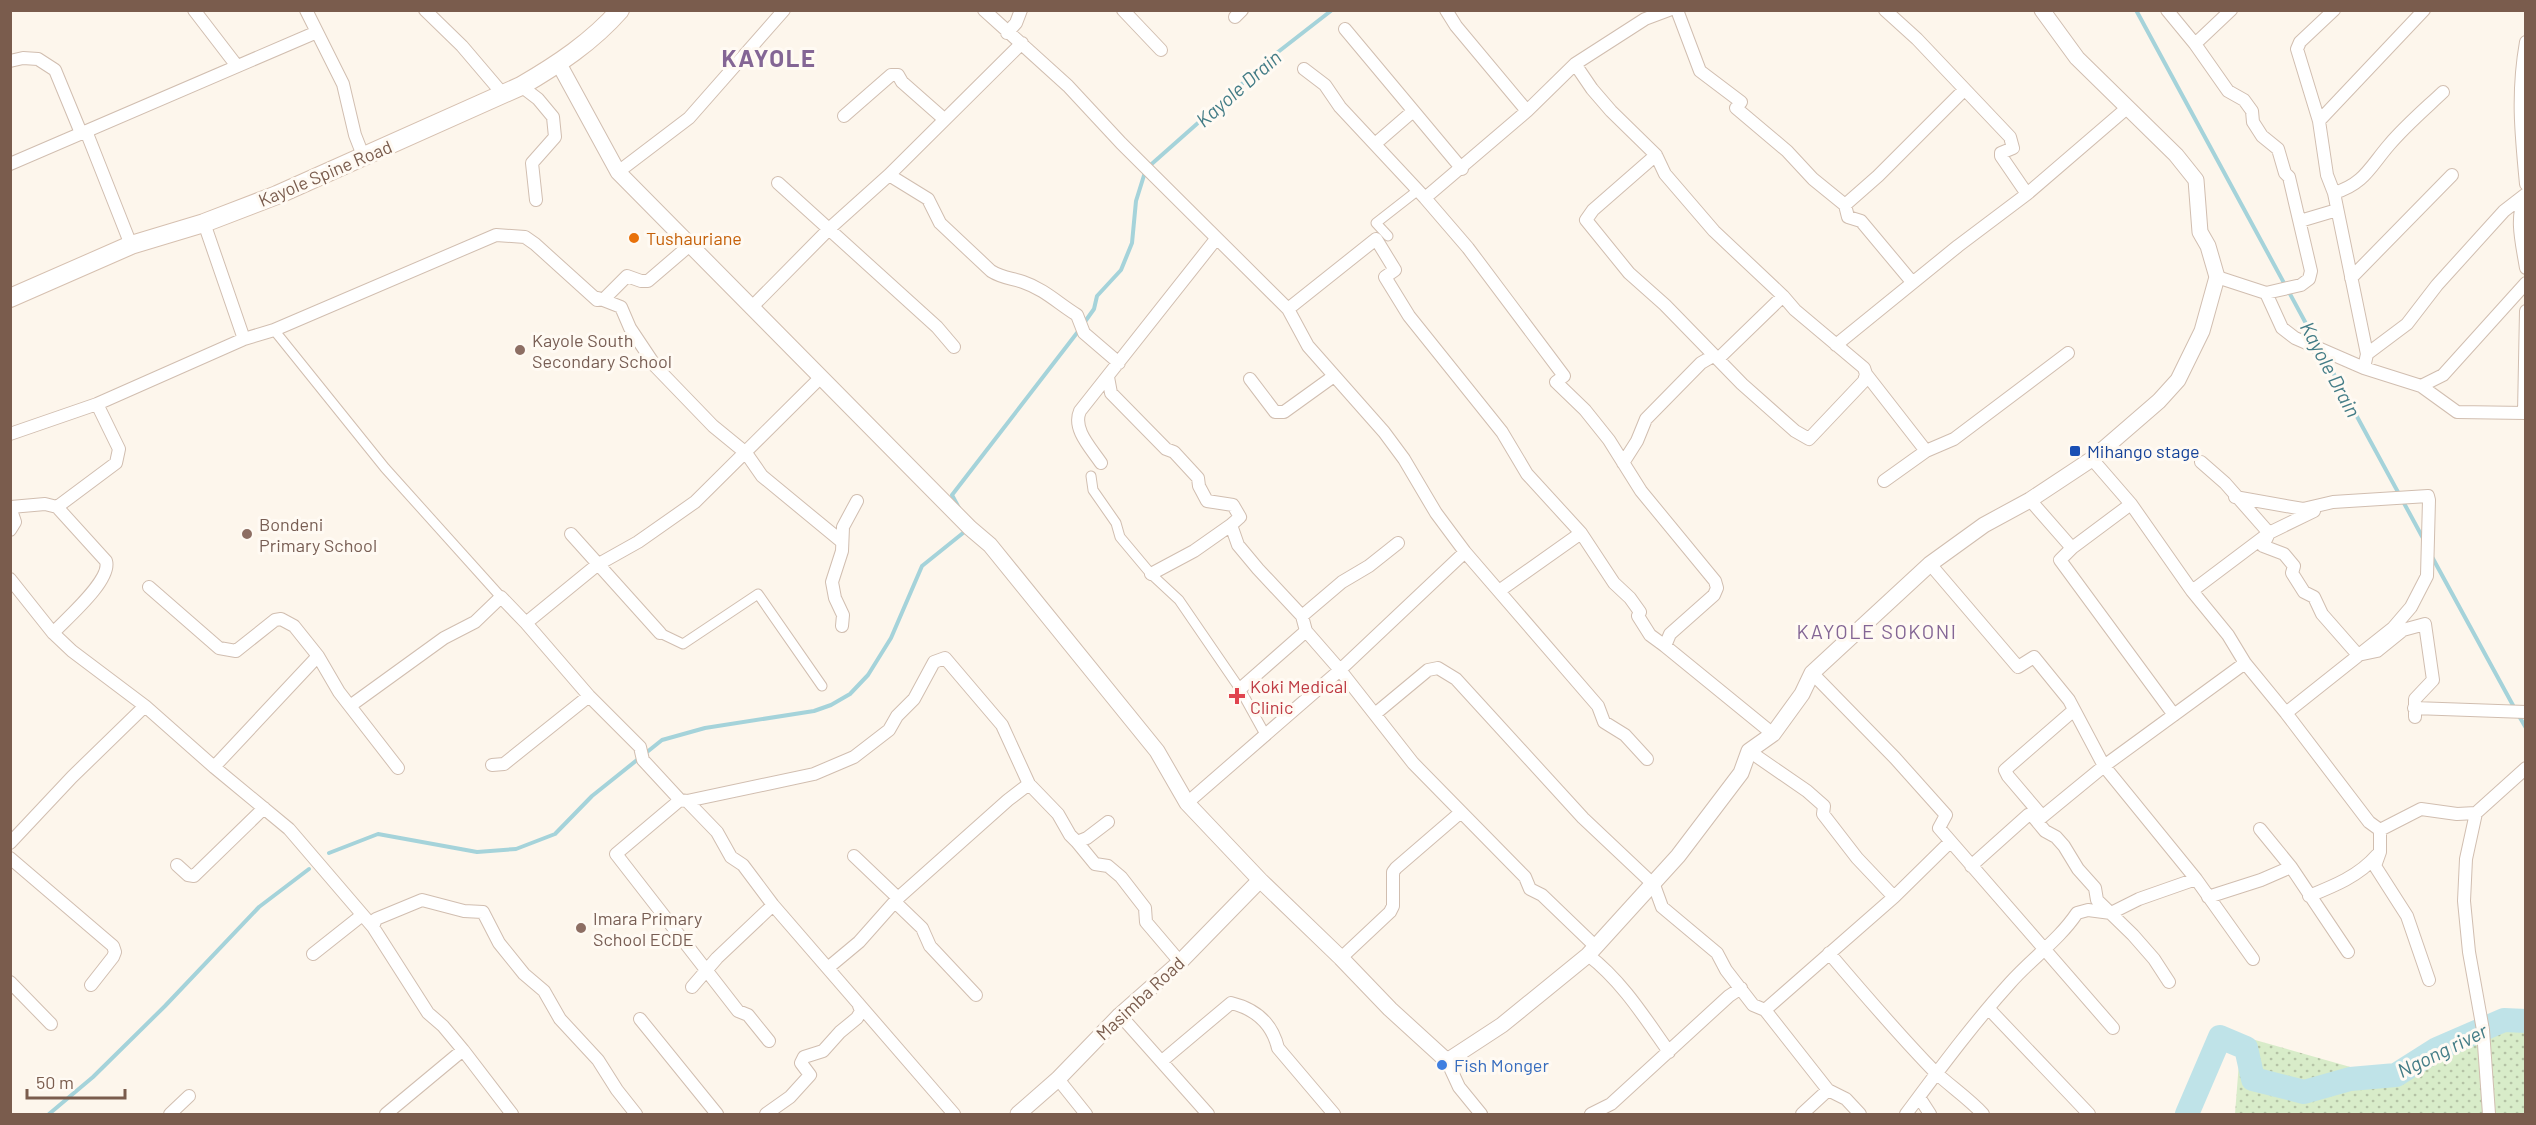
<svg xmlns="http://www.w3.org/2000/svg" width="2536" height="1125" font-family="Barlow,sans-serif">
<defs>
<pattern id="green-dots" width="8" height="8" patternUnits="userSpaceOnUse" patternTransform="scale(1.5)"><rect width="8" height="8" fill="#d8ecc9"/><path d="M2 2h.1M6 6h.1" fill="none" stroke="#b4c2a5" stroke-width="1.8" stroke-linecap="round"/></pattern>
</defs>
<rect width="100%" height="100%" fill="#fdf6ec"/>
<path fill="url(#green-dots)" d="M2525 1014V1114H2235L2241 1036 2375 1074Z"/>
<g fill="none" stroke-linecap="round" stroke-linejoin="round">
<path stroke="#a5d3da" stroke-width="4" d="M2136 10 2316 342
M1084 323 1094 309 1097 296 1121 270 1132 243 1136 201 1146 169 1278 52 1332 10
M2323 354 2424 540
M959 508 952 495 1080 329
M2431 555 2515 709
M2519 716 2526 728
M329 853 378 834 477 852 516 849 555 834 592 796 662 740 705 728 814 711 831 705 850 694 868 675 891 638 922 566 968 529
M49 1114 93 1077 165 1006 259 907 309 869"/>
<path stroke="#bfe3e8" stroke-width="24" d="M2187 1114 2220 1037 2246 1048 2253 1079 2304 1092 2350 1079 2396 1075 2437 1049 2504 1020 2526 1021"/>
<g stroke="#d1beb0" stroke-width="11">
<path id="pedestrian" d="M1388 236 1376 223 1417 191
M274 330 385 468 501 597
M1091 476 1093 490 1116 523 1120 537 1151 574 1179 600 1240 689 1266 736
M660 633 683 644 758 594 822 686"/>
</g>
<g stroke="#d1beb0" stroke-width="14">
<path id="minor" d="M194 10 237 66
M306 10 343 84 355 135 364 158
M425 10 462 46 502 93
M984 10 1068 86 1121 143 1288 309 1308 346 1384 432 1404 459 1436 513 1465 552 1598 706 1604 722 1625 735 1647 759
M1123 10 1161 50
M1446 10 1456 26 1527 111
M1677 10 1700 71 1741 102 1736 108 1787 151 1813 179 1845 205 1848 217 1861 221 1912 282
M1885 10 1917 39 2010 137 2013 148 2001 153V156L2027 194
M2167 10 2195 44 2228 91 2244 100 2252 111 2253 122 2262 136 2278 149 2285 173 2289 177 2311 271 2309 279 2301 285 2266 293 2217 277
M2334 10 2300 42 2297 49 2319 121 2327 175 2334 193 2367 354 2364 368
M1235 17 1242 10
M1345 29 1462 169
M1007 33 1016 23 1021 10
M2526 42C2517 93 2521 133 2526 184
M2195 44 2231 10
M10 61 23 58 38 59 55 70 81 133
M1575 64 1592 89 1611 111 1656 155 1665 174 1714 231 1783 296 1795 310 1864 368 1866 374 1864 381 1809 439 1795 431 1742 384 1665 305 1629 273 1586 220 1593 210 1656 155
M1304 69 1325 85 1340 107 1425 198 1468 248 1564 376 1556 382 1585 410 1609 440 1641 491 1715 581 1717 588 1714 595 1670 634 1665 646 1773 734
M521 86 538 99 553 117 555 137 532 163 536 200
M844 116 891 75H898L902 82 944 119
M2319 121 2424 10
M86 131 131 245
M1375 144 1412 112
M10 164 317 32
M618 172 689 118 784 10
M889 175 928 199 940 223 991 271C1002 278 1011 278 1023 282 1044 289 1059 304 1077 315L1084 333 1119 363
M778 183 937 327 954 347
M2334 193C2364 184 2370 167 2389 145 2405 126 2425 109 2443 92
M2525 196C2515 219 2522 243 2526 268
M1425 198 1527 111 1575 64 1645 19 1669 10
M1845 205 1878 176 1964 90
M2300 221 2337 210
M204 223 244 339
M2351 278 2452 175
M2266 293 2282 328 2295 338 2364 368 2421 386 2457 412 2526 413
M598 298 621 307 630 328 656 367 713 426 746 453 762 476 841 541
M751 308 830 228 889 175 1022 43
M1288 309 1376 239 1395 270 1385 277 1409 316 1502 432 1527 474 1581 533 1614 583 1630 598 1640 612 1638 616 1650 635 1665 646
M1836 345 1958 246 2027 194 2127 108
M2367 354 2407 324 2437 285 2504 211 2526 194
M1718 359 1783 296
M1866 374 1926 451
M1108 377 1111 393 1166 449 1174 452 1198 478 1199 486 1207 501 1233 505 1240 517 1231 525 1238 545 1258 569 1302 616 1306 631 1340 670 1413 763 1525 877 1530 889 1542 895 1595 946
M1250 379 1275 412H1284L1334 376
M2421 386 2443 375 2526 283
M2524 413 2526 311
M10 434 97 404 244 339 274 330 496 235 525 237 535 244 597 300 604 299 627 276 641 281H648L690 245
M2092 459 2131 504 2192 591 2228 635 2245 663 2286 713 2369 822 2380 830
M2201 462 2225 483 2269 533 2263 546 2284 554 2294 566 2292 573 2304 592 2314 597 2322 614 2358 655 2377 651 2403 630 2425 624 2433 680 2415 699V717
M1101 463C1091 448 1072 429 1080 411L1216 239
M1623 463 1637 441 1646 419 1701 363 1713 356
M1884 481 1926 451 1954 439 2068 353
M2235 497 2303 509 2333 502 2428 496 2429 500 2427 576 2411 607 2393 628 2286 713
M2030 500 2072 548 2060 560 2174 715
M10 507 15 522 10 530
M11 507 45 504 57 507 116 463 119 449 97 404
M571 534 660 633
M2072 548 2131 504
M1930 564 2018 667 2034 657 2069 700 2104 766 2196 879 2253 959
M1151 574 1194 551 1231 525
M10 579 53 633 72 651 145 706 214 767 289 829 373 927 428 1013 443 1026 463 1050 512 1114
M149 587 219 648 236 651 275 620 281 619 294 626 318 656 339 692 398 768
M1499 591 1581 533
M2192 591 2269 533 2314 511
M1302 616 1342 582 1369 566 1398 543
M526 623 589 696 640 747 643 760 680 800 687 801 717 832 731 857 743 865 773 905 954 1114
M842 626 843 615 835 598 832 582 842 551 843 527 857 501
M53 633C66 619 112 580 106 561L57 507
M1812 673 1895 758 1946 815 1939 828 2113 1028
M1240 689 1306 631
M350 706 444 638 475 622 501 597 526 623 597 565 638 542 695 502 821 377
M2414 708 2526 712
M1375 714 1428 670 1438 668 1456 679 1583 818 1654 885 1662 907 1717 953 1726 970 1753 1005 1765 1010 1828 1090 1846 1099 1860 1114
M1749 751 1807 791 1824 806 1823 814 1857 858 1894 897
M492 765 504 764 589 696
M214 767 318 656
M680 800 616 854 738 1011 748 1015 769 1041
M687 801 814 774 854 757 889 730 897 716 914 699 934 662 945 658 1002 725 1029 784
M1187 803 1340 670 1465 552
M2042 816 2008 776 2005 770 2074 710
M2037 821 2104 766 2245 663
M2260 829 2291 867 2348 952
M2380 830V852L2375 866 2407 916 2429 980
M2380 830 2421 809 2457 814 2476 813
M1077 842 1095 864 1108 866 1121 877 1145 908 1146 922 1180 962
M10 843 72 777 145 706
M854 856 898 898
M10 858 113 946 115 952 113 957 91 985
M177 865 188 875 194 876 264 808
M1971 866 2028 815 2031 814 2045 831 2056 837 2064 846 2078 869 2095 888 2097 900 2133 935 2154 959 2169 982
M2309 896C2334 886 2359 876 2377 855
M2208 897 2261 880 2291 867
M895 902 922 928 930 946 976 995
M373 927 376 919 422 900 464 911 483 912 499 943 524 974 544 991 560 1019 598 1060 617 1090 636 1114
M1829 953C1863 993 1897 1033 1934 1071 1950 1086 1968 1098 1983 1114
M313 954 361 916
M1588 955C1622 981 1645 1018 1669 1052
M1341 958 1390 912 1393 906V872L1396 868 1461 812
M829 967 859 942 898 898 1008 800 1029 784 1058 814 1070 835 1077 842 1087 838 1108 822
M10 982 51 1024
M692 987 717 958 773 905
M1988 1008 2089 1114
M1765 1010 1894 897 1950 842
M1120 1015 1208 1114
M640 1019 717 1114
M1162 1061 1231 1003C1256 1009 1272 1023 1278 1048L1334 1114
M1447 1061 1459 1087 1481 1114
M1058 1079 1086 1114
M1919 1097 1930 1114
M170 1114 189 1096
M386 1114 463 1050
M766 1114 790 1097 810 1075 801 1063 804 1057 823 1051 840 1032 857 1018 861 1011 858 1003
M1591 1114 1611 1104 1729 996 1741 988
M1802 1114 1828 1090
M1906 1114C1939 1070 1972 1025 2010 983 2031 959 2059 940 2077 913L2088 910 2111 913 2139 899 2196 879
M2489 1114 2483 1030 2469 952 2464 901 2466 859 2476 813 2526 768"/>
</g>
<g stroke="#d1beb0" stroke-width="17">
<path id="tertiary" d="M559 64 618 172 970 528 990 545 1157 751 1187 803 1260 880 1341 958 1390 1009 1447 1061 1502 1025 1588 955 1678 856 1741 773 1749 751 1773 734 1802 694 1812 673 1930 564 1984 525 2030 500 2092 459 2159 401 2178 380 2202 331 2217 277 2208 246 2200 232 2196 180 2176 155 2077 58 2042 10
M1018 1114 1058 1079 1120 1015 1180 962 1260 880"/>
</g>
<g stroke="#d6c0b0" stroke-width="20">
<path id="secondary" d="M10 298 131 245 204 223 277 195 521 86C557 65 592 42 620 10"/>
</g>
<use href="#pedestrian" stroke="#fff" stroke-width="9"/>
<use href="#minor" stroke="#fff" stroke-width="12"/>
<use href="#tertiary" stroke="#fff" stroke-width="15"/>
<use href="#secondary" stroke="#fff" stroke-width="18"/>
</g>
<circle fill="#e8710a" stroke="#fffaf3" stroke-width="2" cx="634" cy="238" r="6"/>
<g fill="#8d6e63" stroke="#fffaf3" stroke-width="2">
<circle cx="520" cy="350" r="6"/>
<circle cx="247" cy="534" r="6"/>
<circle cx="581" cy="928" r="6"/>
</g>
<rect fill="#1a4fb4" stroke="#fffaf3" stroke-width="2" x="2069" y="445" width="12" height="12" rx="3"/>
<path fill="#e0444e" stroke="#fffaf3" stroke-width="2" d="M1234 687h6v6h6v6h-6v6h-6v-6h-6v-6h6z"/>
<circle fill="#3f7fe0" stroke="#fffaf3" stroke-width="2" cx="1442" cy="1065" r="6"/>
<g text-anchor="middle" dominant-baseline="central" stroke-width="6" stroke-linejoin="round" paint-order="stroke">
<g font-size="18" fill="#7a5c4d" stroke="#fffaf3">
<text transform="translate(325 173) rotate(-23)">Kayole Spine Road</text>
<text transform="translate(1140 998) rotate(-43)">Masimba Road</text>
</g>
<g font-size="18" fill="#c56008" stroke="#fffaf3" text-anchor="start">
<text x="646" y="238">Tushauriane</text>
</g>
<g font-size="18" fill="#785e54" stroke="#fffaf3" text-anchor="start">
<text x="532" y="340">Kayole South<tspan x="532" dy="21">Secondary School</tspan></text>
<text x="259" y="524">Bondeni<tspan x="259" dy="21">Primary School</tspan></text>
<text x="593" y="918">Imara Primary<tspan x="593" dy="21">School ECDE</tspan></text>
</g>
<g font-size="18" fill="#164399" stroke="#fffaf3" text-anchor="start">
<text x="2087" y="451">Mihango stage</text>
</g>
<g font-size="18" fill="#be3a42" stroke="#fffaf3" text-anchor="start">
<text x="1250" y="686">Koki Medical<tspan x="1250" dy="21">Clinic</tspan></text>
</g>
<g font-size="18" fill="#366cbe" stroke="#fffaf3" text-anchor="start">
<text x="1454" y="1065">Fish Monger</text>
</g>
<g font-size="20" font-style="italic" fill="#437c86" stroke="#fffaf3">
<text transform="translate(1238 88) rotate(-41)">Kayole Drain</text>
<text transform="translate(2331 369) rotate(62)">Kayole Drain</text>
<text transform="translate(2442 1050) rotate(-26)">Ngong river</text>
</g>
<g font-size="20" letter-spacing="1.5" fill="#846695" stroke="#fffaf3">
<text x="1877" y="631">KAYOLE SOKONI</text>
</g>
<g font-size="24" font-weight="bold" letter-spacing="1.5" fill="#846695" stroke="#fffaf3">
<text x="769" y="57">KAYOLE</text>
</g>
</g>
<rect width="2536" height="1125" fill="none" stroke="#7a5c4d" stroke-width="24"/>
<path d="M27 1089v9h98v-9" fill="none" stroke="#7a5c4d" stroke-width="3"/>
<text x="36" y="1089" font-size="18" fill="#7a5c4d" stroke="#fffaf3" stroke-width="4.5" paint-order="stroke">50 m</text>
</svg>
